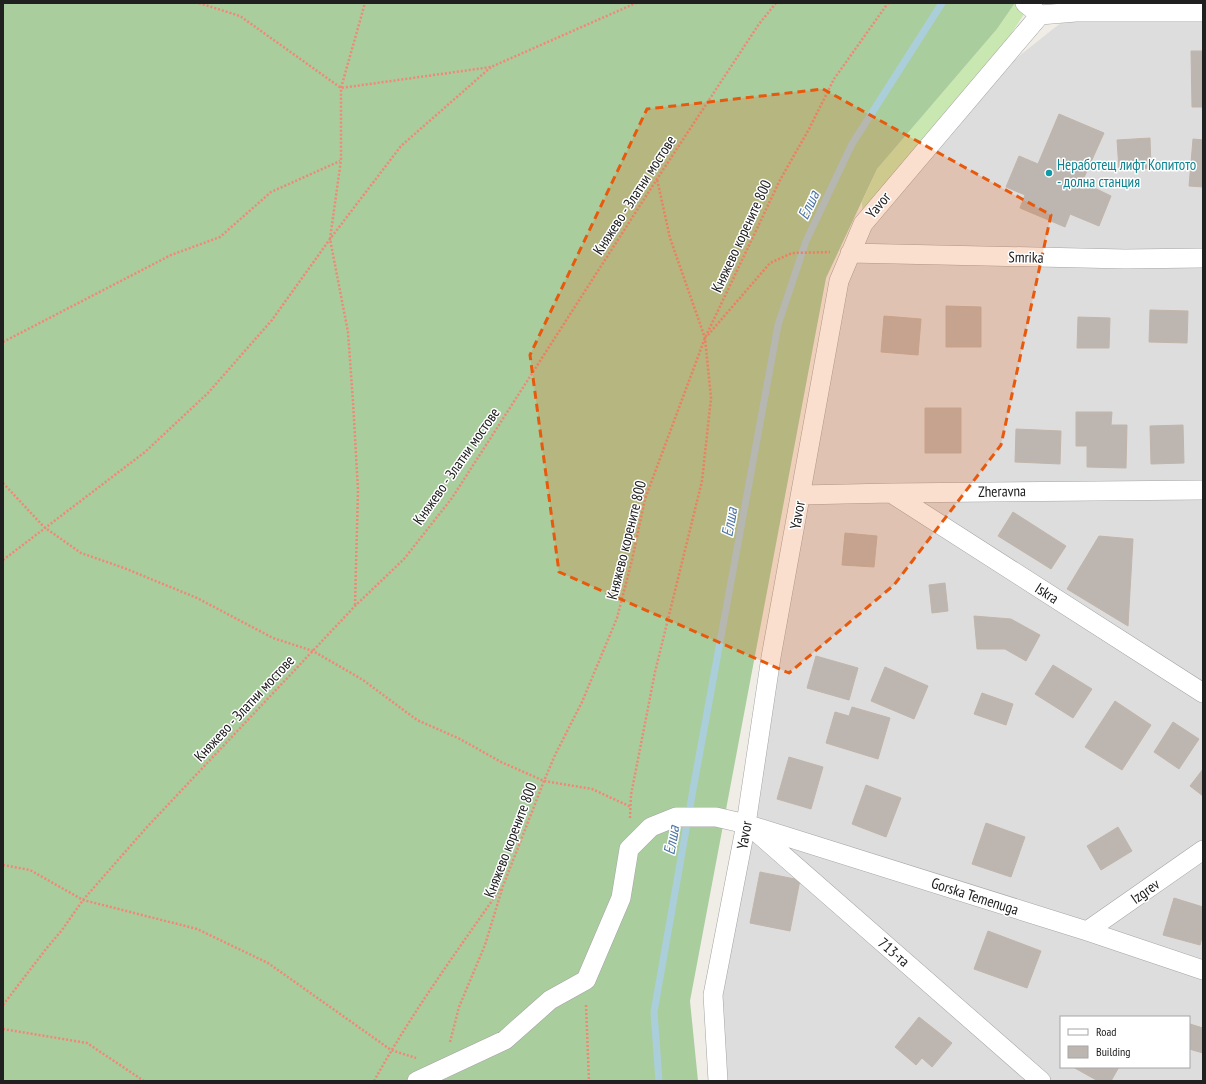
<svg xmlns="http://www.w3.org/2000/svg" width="1206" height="1084" font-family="'PT Sans Narrow',sans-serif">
<rect width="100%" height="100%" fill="#f0ede7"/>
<path fill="#dedddd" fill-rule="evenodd" d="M1076 12H1203V1081H722L713 995 850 253 974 92 1053 29ZM1061 1017H1189V1067H1061Z"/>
<path fill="#c9e7b0" d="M1015 3H1031L974 92 863 224 862 202 877 169 997 29Z"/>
<path fill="#aacd9e" d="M3 3H1015L997 29 877 169 826 278 690 1001 698 1081H3Z"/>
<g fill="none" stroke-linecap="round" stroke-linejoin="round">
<path stroke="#aacfdb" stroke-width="7" d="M659 1081 654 1012 694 784 778 325 806 241 852 144 942 3"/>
</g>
<path fill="#bdb6b0" stroke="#c1b5aa" d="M1191 51H1203V107H1192Z
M1059 114 1104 133 1082 182 1111 196 1099 226 1070 214 1065 227 1020 208 1025 195 1006 187 1019 156 1038 164Z
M1150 138 1151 168 1119 170 1117 140Z
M1193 139 1203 140V187L1189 186Z
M946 306 981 307V347H946Z
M1150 310 1188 311 1187 343 1149 342Z
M884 316 921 319 918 355 881 352Z
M1078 317 1110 318 1109 348H1077Z
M925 408H961V453H925Z
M1076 412H1112L1111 425H1127L1126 468 1087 467V446H1076Z
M1183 425 1184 463 1151 464 1150 426Z
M1016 429 1061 431 1060 464 1015 462Z
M1013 512 1066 546 1051 569 998 536Z
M845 533 877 536 874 567 842 565Z
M1099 536 1133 539 1128 626 1067 589Z
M945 583 948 611 932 613 929 585Z
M974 616 1011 619 1040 635 1026 661 1005 649H977Z
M816 656 858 668 849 700 807 688Z
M1053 665 1092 689 1073 718 1035 694Z
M885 667 928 686 914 719 871 701Z
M982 693 1013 704 1006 725 974 714Z
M1115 701 1151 725 1122 770 1085 747Z
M852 707 890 718 878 759 826 743 835 712 849 716Z
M1173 722 1199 739 1179 769 1154 752Z
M789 757 823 767 811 809 777 799Z
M1203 769V796L1190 786Z
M866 785 901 798 886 837 852 824Z
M986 823 1025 837 1011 877 972 864Z
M1118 827 1132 851 1101 870 1087 846Z
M760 872 800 880 790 931 750 923Z
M1174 898 1203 907V934L1200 945 1163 935Z
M988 931 1041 951 1027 988 974 969Z
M919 1017 952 1043 932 1067 922 1058 916 1065 895 1047Z
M1190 1024 1203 1028V1053L1189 1049V1028Z
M1073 1067H1119L1111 1081H1098Z"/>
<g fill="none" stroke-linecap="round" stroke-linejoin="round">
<g stroke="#a4a4a4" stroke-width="20">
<path id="minor" d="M1025 3 1040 15
M1040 15 1076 12H1203
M850 253 1125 259 1203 258
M891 493 1203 693
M801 495 891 493 1203 490
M752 828 1041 1081
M1087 931 1203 850
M417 1081 505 1040 550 1000 586 980 621 898 629 849 651 827 676 817H716L746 824 1087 931 1203 970
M718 1081 713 995 746 824 771 657 839 281 863 224 1040 15"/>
</g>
<path stroke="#f38675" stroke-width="2.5" stroke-dasharray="2 2" stroke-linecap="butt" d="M199 3 240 16 341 88 491 67 636 3
M708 335 770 263 792 253 830 252
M3 342 171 255 220 237 271 192 340 161
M3 483 44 527 81 553 124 568 197 598 273 638 313 651 363 680 417 720 460 739 501 762 544 781 592 789 631 807
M3 560 145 452 208 393 272 320 330 239 401 146 491 67
M355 605 358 490 353 402 348 332 330 239 341 160V88L365 3
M630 818 631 795 655 672 702 481 711 398 705 338 670 238 657 179
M3 865 30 870 83 900 197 929 268 963 391 1050 416 1058
M3 1005 46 949 62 930 83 900 147 827 355 606 404 559 452 498 657 179 759 24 776 3
M586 1005 589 1081
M3 1029 87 1043 144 1081
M450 1042 459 1007 485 945 503 886 544 781 555 755 582 702 617 618 632 560 645 499 705 338 780 180 809 129 834 79 888 3
M374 1081C411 1014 457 951 501 888"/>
<use href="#minor" stroke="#fff" stroke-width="19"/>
</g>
<path fill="#e8590c" fill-opacity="0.2" stroke="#e8590c" stroke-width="3" stroke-dasharray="8 5" stroke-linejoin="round" d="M823 89 1051 215 1001 445 894 585 789 673 559 572 530 355 647 109Z"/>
<circle fill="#0f9aa8" stroke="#fff" stroke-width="1.5" cx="1049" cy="173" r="4"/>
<g text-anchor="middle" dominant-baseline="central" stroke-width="3" stroke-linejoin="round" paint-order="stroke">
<g font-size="15" fill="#0d838f" stroke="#fff" text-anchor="start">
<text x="1057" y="164">Неработещ лифт Копитото<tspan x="1057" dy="17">- долна станция</tspan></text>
</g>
<g font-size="15" fill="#202020" stroke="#fff">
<text transform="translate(634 195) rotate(-57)">Княжево - Златни мостове</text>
<text transform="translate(878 205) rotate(-50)">Yavor</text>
<text transform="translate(741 236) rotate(-65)">Княжево корените 800</text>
<text transform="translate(1026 257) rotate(1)">Smrika</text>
<text transform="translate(456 466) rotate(-55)">Княжево - Златни мостове</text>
<text transform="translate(1002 491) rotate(-1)">Zheravna</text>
<text transform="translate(797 515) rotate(-80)">Yavor</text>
<text transform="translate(626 540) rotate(-76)">Княжево корените 800</text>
<text transform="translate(1047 593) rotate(33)">Iskra</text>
<text transform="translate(244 708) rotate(-47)">Княжево - Златни мостове</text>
<text transform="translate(744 835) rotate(-80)">Yavor</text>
<text transform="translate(510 840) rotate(-69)">Княжево корените 800</text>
<text transform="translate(1145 891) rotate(-35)">Izgrev</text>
<text transform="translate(975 896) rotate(18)">Gorska Temenuga</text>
<text transform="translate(894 952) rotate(41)">713-та</text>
</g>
<g font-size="16" font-style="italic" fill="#4d76a4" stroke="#fff">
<text transform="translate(808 205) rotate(-65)">Елша</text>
<text transform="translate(729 522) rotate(-80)">Елша</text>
<text transform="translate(671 840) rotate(-80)">Елша</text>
</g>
</g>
<rect width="1206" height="1084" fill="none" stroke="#202020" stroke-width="8"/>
<rect x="1060" y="1016" width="130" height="52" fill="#ffffff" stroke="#a6a6a6"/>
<rect x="1068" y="1029" width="20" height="6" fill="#ffffff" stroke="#a6a6a6"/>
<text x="1096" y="1036" font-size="12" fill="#202020">Road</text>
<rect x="1068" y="1046" width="20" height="12" fill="#bdb6b0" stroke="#a6a6a6"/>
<text x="1096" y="1056" font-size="12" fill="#202020">Building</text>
</svg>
